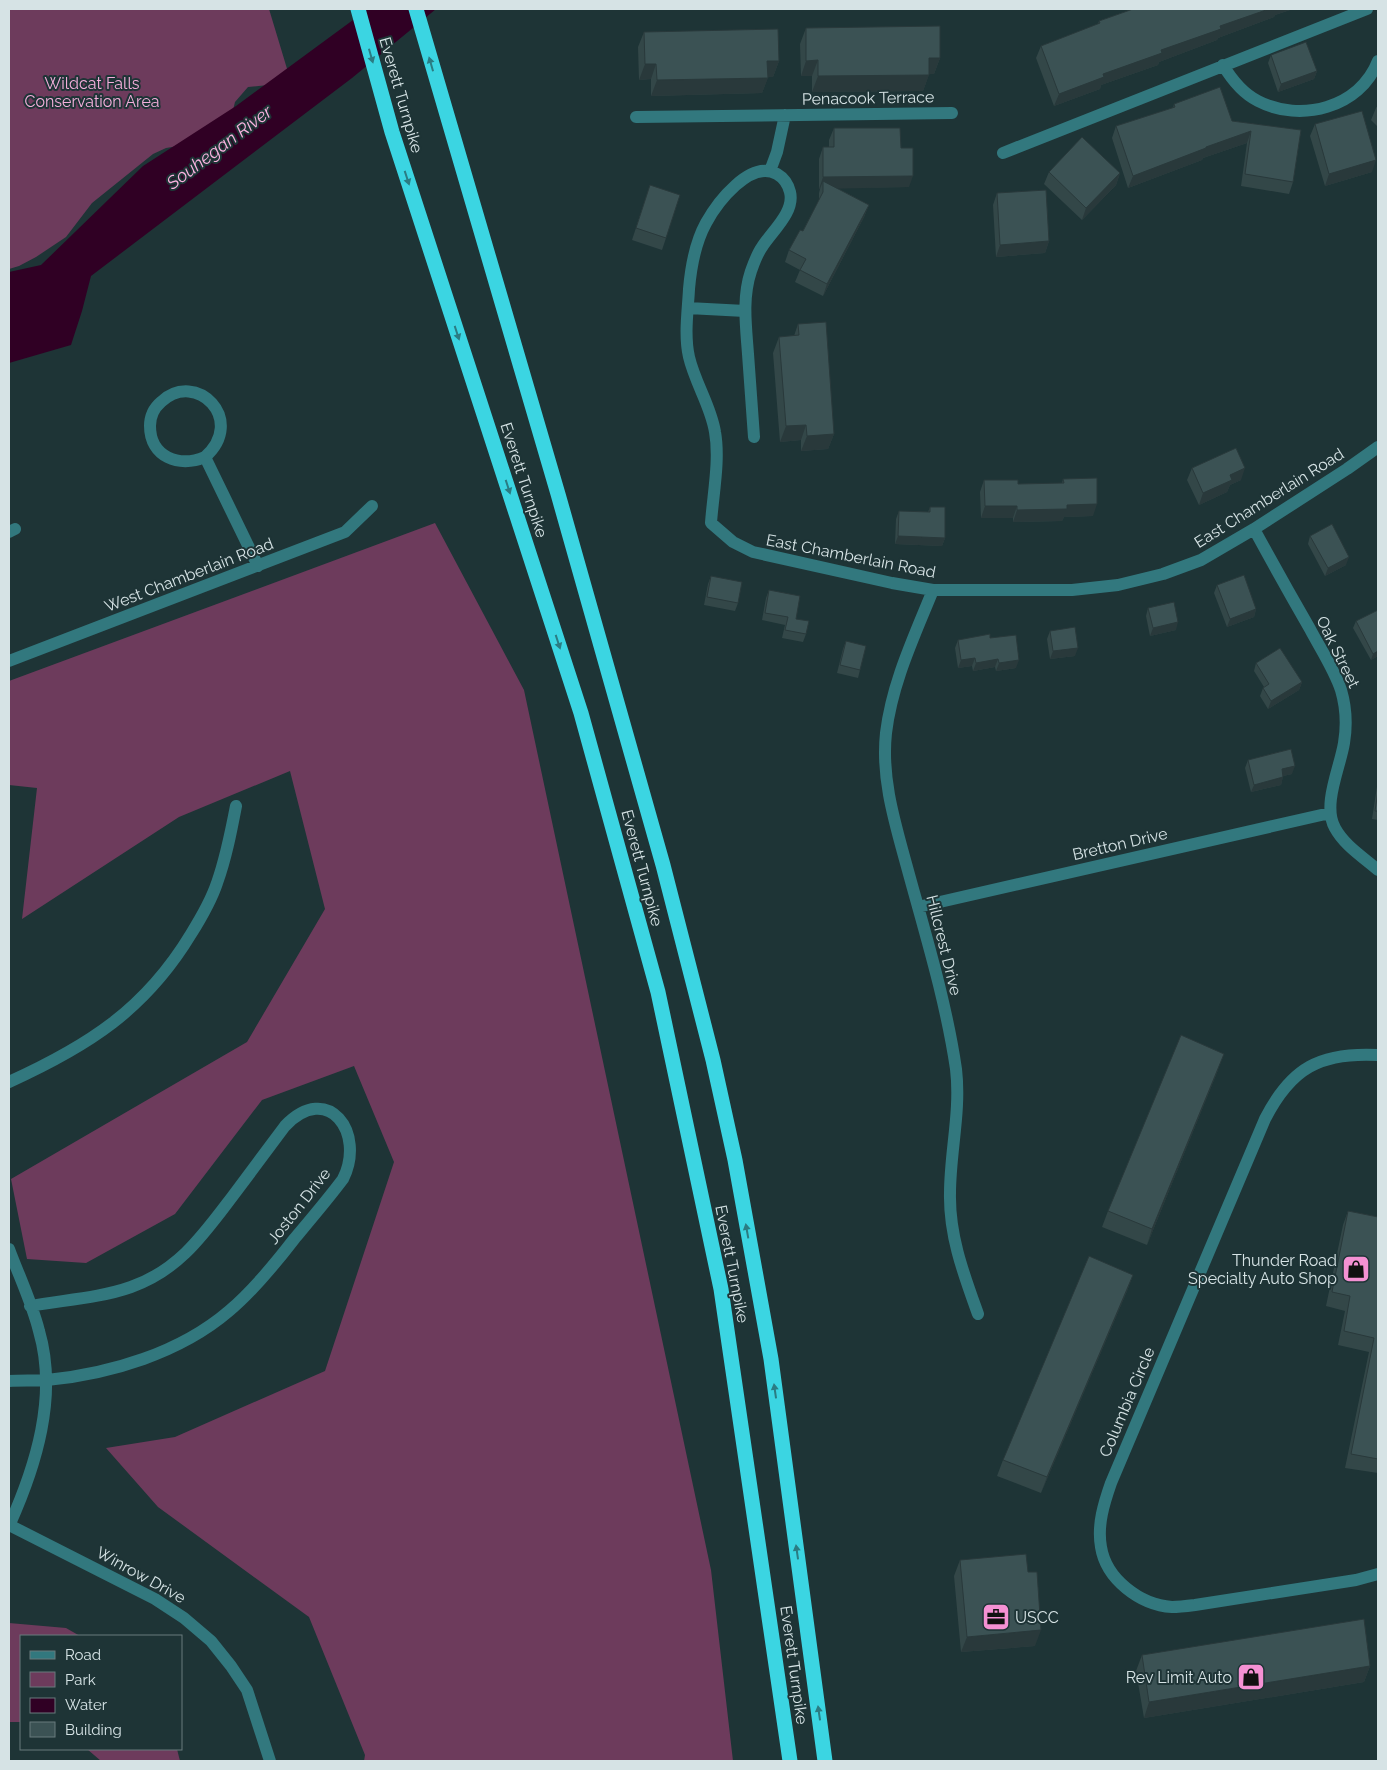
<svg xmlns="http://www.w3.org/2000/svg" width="1387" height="1770" font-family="Raleway,sans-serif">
<rect width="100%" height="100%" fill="#1e3436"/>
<path fill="#6d3b5c" d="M9 9H269L288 72 268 85 248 87 235 102 232 114 178 146 166 148 153 154 92 203 66 237 36 257 19 266 9 269Z
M435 523 524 690 711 1570 733 1761H364L365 1755 309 1617 158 1507 106 1448 175 1437 325 1371 394 1162 354 1066 262 1100 175 1214 86 1263 27 1259 11 1179 247 1042 325 909 290 771 179 817 22 919 37 788 9 785V681Z
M9 1623 66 1628 80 1636H21V1722H9Z
M87 1749H177L180 1761H101Z"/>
<path fill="#300024" d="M368 9H436L352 78 91 276 82 311 71 345 9 363V272L41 265 143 166 236 106Z"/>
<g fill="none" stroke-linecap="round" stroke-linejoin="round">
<path stroke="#32787e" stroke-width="12" d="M1223 65C1232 80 1242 93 1258 101 1300 123 1360 108 1378 61
M636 117 952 113
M1003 153 1367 9
M770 171 777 152 785 115
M688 308 745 311
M754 437C752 409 750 382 748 354 746 326 742 298 751 271 754 263 757 254 762 247 772 231 795 212 790 192 788 184 784 178 777 174 750 159 717 203 706 223 695 243 691 266 689 289 688 310 684 335 689 357 695 383 711 406 715 432 720 460 713 494 711 523L733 542 753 552 892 583 933 590H1072L1118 585 1163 574 1201 560 1254 529 1347 469 1378 447
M205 457C179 468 150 457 150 426 150 417 154 408 161 402 196 369 247 420 205 457L258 566
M1254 529C1272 562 1291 596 1310 629 1320 648 1334 669 1341 690 1346 707 1347 725 1344 743 1340 768 1322 805 1335 828 1344 845 1363 857 1378 870
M9 532 15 529
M933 590C914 637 892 683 886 733 881 779 895 823 907 867 925 933 946 1001 956 1069 961 1111 950 1152 950 1193 949 1236 964 1275 978 1314
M9 661 345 532 372 506
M918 907 1330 813
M1378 1055C1320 1052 1291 1068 1265 1119L1111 1483C1104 1503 1097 1525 1101 1547 1106 1579 1140 1605 1172 1607 1179 1607 1187 1606 1195 1605L1356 1580 1378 1574
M9 1082C88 1046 145 1010 191 934 201 918 211 901 217 883 226 858 231 832 236 806
M9 1249C19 1276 32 1303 39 1331 58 1396 36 1466 9 1526
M9 1381C21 1380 34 1381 47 1380 110 1374 180 1353 229 1311 254 1290 275 1264 295 1238 311 1219 328 1199 343 1179 366 1133 328 1081 285 1126 267 1150 250 1173 232 1197 203 1235 179 1270 131 1287 100 1298 63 1300 30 1306
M9 1525 155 1599 184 1618 211 1641 231 1666 247 1690 270 1761"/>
<path stroke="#3bd5e2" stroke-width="15" d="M358 9 392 132 581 713 658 992 721 1289 790 1761
M416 9 558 494 663 865 713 1060 735 1160 771 1359 825 1761"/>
</g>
<path fill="#334748" d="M1133 9H1293L1275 15 1274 17 1218 38 1217 40 1159 62 1158 65 1101 85 1100 89 1054 106 1036 58 1041 46 1098 24 1099 21Z
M806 28 940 58 934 74H929L923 91 812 92V76H801L800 44Z
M644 32 779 61 773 77H768L762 93 651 96V79L639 80 638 47Z
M1271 55 1317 71 1314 79 1278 92 1268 63Z
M1174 104 1232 121 1301 130 1293 182 1289 194 1241 186 1247 143 1203 158 1202 160 1128 188 1112 138 1116 126 1173 108Z
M1378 105V127L1371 120 1376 108Z
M1315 124 1372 172 1325 186 1310 136Z
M834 128 901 148 909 187 837 188 869 205 864 217 823 296 795 282 800 270 785 262 789 250 803 231 819 200V193L820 189H819V159L823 147H829V140Z
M1049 172 1120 173 1116 185 1082 220 1044 184Z
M650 185 666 238 662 250 632 240Z
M997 193 1049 241 1045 253 996 257 993 205Z
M798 324 834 434 828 449 801 451V440L780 442 773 353 779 337 794 336Z
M1192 468 1241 480 1230 485 1227 492 1199 505 1187 480Z
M1063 479 1093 516 1064 517 1062 521 1013 522V518H981L980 492 984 480 1018 484 1062 483Z
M930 507 945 538 942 546 895 544 896 519 899 511 928 512Z
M1310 536 1346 565 1325 576 1308 544Z
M711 576 738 603 735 611 704 605 708 584Z
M1217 585 1256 609 1254 617 1227 627 1214 593Z
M769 590 796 619 806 634 803 642 782 638 785 625 762 620 766 598Z
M1148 608 1176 630 1150 636 1146 616Z
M1356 621 1378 656 1371 660 1353 628Z
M1050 631 1075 656 1050 659 1047 639Z
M990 638 1016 668 996 671 995 667 973 671 972 666 958 668 955 648 958 640Z
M846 641 860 670 858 678 837 673 843 649Z
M1256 663 1302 682 1299 690 1268 709 1260 696 1263 688 1264 687 1254 671Z
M1248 760 1292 774 1283 776 1281 785 1251 792 1245 768Z
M1378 780V820L1372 819Z
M1218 1070 1147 1245 1102 1227 1108 1211Z
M1348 1211 1378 1217V1473L1345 1468 1369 1352 1338 1345 1345 1311 1326 1306 1343 1225Z
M1133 1275 1127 1291 1041 1493 997 1476 1003 1460Z
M960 1560 1035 1646 961 1652 954 1576Z
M1142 1655 1370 1666 1364 1682 1144 1718 1136 1671Z"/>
<path fill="#29393b" d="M1269 9H1293L1275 15 1274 17 1218 38 1217 40 1159 62 1158 65 1101 85 1100 89 1054 106 1059 94 1103 74 1220 26Z
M929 58H940L934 74H923Z
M818 60 812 76H801L806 61Z
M767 61H779L773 77H762Z
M645 64H656L651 79 639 80Z
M1317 71 1314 79 1278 92 1281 84Z
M929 75 923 91 812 92 818 76Z
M768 78 762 93 651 96 657 80Z
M1251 131 1247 143 1203 158 1202 160 1128 188 1133 176 1206 147Z
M1376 160 1372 172 1325 186 1329 174Z
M1120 173 1116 185 1082 220 1086 208Z
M913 176 909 187 823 189V181L820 189H819L823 177Z
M869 205 864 217 823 296 827 284Z
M1049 241 1045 253 996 257 1000 245Z
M806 425 801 440 780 442 786 426Z
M834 434 828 449 801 451 807 436Z
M1245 468 1241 480 1230 485 1227 492 1199 505 1203 493 1230 475Z
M1097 504 1093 516 1064 517 1062 521 1013 522 1017 510 1067 505Z
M985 506H1017L1013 518H981Z
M898 536 945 538 942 546 895 544Z
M1349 557 1346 565 1325 576 1328 568Z
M1256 609 1254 617 1227 627 1230 619Z
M1178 622 1176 630 1150 636 1153 628Z
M1078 648 1075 656 1050 659 1053 651Z
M1378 651V656L1371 660 1373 654Z
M975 658 972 666 958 668 961 660Z
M998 659 995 667 973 671 976 663Z
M1019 660 1016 668 996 671 999 663Z
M1302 682 1299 690 1268 709 1271 701Z
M1295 766 1292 774 1279 777 1282 769Z
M1283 777 1281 785 1251 792 1254 785Z
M1224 1054 1218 1070 1147 1245 1152 1229Z
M1133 1275 1127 1291 1041 1493 1047 1477Z
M1041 1630 1035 1646 961 1652 967 1637Z
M1370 1666 1364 1682 1144 1718 1149 1702Z"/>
<path fill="#3b5254" stroke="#29393b" d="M1133 9H1269L1220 26 1221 29 1161 50 1162 53 1103 74 1104 77 1059 94 1041 46 1100 23 1099 21Z
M940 26V58H929V75L818 76V60L806 61V28Z
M778 29 779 61H767L768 78 657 80 656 64H645L644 32Z
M1306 42 1317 71 1281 84 1271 55Z
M1220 87 1232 121 1301 130 1293 182 1245 174 1251 131 1206 147V148L1133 176 1116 126 1175 107 1174 104Z
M1362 111 1376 160 1329 174 1315 124Z
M834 128H900L901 148H913V176L823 177V147H834Z
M1082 137 1120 173 1086 208 1049 172Z
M823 181 869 205 827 284 800 270 806 259 789 250 800 230 803 231 823 192Z
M650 185 680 195 666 238 636 228Z
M1046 190 1049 241 1000 245 997 193Z
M826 322 834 434 807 436 806 425 786 426 779 337 799 335 798 324Z
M1236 448 1245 468 1230 475 1232 480 1203 493 1192 468Z
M1097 478V504L1067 505V509L1017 510V506H985L984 480H1018V484L1064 483 1063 479Z
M930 507H945V538L898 536 899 511 930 512Z
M1332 524 1349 557 1328 568 1310 536Z
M1244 575 1256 609 1230 619 1217 585Z
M711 576 742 582 738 603 707 597Z
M769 590 800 596 796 619 809 621 806 634 785 630 788 617 765 613Z
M1174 602 1178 622 1153 628 1148 608Z
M1378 610V651L1373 654 1356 621Z
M1075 627 1078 648 1053 651 1050 631Z
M990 634V638L1016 635 1019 660 999 663 998 659 976 663 975 658 961 660 958 640Z
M846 641 866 646 860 670 840 665Z
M1280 648 1302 682 1271 701 1263 688 1269 684 1256 663Z
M1291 749 1295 766 1282 769 1283 777 1254 785 1248 760Z
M1378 791V811H1375Z
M1181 1035 1224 1054 1152 1229 1108 1211Z
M1348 1211 1378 1217V1459L1351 1454 1374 1338 1344 1331 1350 1296 1332 1292Z
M1089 1256 1133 1275 1047 1477 1003 1460Z
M1026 1554 1028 1572H1037L1041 1630 967 1637 960 1560Z
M1364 1619 1370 1666 1149 1702 1142 1655Z"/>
<defs><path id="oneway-solid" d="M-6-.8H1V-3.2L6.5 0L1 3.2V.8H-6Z" transform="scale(1.25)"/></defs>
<g fill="#2b7c83">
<use href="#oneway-solid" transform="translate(371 56) rotate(74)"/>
<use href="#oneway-solid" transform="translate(431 64) rotate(-106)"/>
<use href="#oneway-solid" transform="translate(407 178) rotate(72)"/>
<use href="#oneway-solid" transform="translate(457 333) rotate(72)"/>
<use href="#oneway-solid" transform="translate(508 487) rotate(72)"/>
<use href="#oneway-solid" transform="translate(558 642) rotate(72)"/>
<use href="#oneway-solid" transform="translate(747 1231) rotate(-100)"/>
<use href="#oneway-solid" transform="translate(775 1391) rotate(-98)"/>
<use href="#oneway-solid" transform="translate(797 1552) rotate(-98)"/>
<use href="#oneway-solid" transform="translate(819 1713) rotate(-98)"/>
</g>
<defs>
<g id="shop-square" transform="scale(1.4375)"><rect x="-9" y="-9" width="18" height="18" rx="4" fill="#f491d3" stroke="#1e3436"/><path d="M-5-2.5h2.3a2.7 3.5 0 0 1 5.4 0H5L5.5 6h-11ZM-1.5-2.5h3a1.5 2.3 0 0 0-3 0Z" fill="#111"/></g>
<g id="office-square" transform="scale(1.4375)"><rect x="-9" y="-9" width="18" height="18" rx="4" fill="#f491d3" stroke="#1e3436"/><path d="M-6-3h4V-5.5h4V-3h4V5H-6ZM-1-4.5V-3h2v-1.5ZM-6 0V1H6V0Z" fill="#111"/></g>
</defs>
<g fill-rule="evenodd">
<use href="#shop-square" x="1356" y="1269"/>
<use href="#office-square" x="996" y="1617"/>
<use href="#shop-square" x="1251" y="1677"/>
</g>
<g text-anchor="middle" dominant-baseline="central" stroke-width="4" stroke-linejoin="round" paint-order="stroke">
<g font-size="16" fill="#f5afdc" stroke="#1e3436">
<text x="92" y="83">Wildcat Falls<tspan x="92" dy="18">Conservation Area</tspan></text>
</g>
<g font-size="16" fill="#d6e3e5" stroke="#1e3436">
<text transform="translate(401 95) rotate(74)">Everett Turnpike</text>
<text transform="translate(868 98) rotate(-1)">Penacook Terrace</text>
<text transform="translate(524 480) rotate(72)">Everett Turnpike</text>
<text transform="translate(1269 498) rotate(-32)">East Chamberlain Road</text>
<text transform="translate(851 556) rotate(11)">East Chamberlain Road</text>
<text transform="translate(189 575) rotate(-21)">West Chamberlain Road</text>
<text transform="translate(1338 652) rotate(64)">Oak Street</text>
<text transform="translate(1120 844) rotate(-13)">Bretton Drive</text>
<text transform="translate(642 868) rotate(75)">Everett Turnpike</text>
<text transform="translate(944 945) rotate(76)">Hillcrest Drive</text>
<text transform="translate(299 1206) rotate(-52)">Joston Drive</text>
<text transform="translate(732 1264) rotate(79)">Everett Turnpike</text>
<text transform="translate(1127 1402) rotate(-67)">Columbia Circle</text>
<text transform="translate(141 1575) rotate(29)">Winrow Drive</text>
<text transform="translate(794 1665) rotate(82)">Everett Turnpike</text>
</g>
<g font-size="16" fill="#d6e3e5" stroke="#1e3436" text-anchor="end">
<text x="1337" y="1260">Thunder Road<tspan x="1337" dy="18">Specialty Auto Shop</tspan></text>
<text x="1015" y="1617" text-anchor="start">USCC</text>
<text x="1232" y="1677">Rev Limit Auto</text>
</g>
<g font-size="18" font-style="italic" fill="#fab3e0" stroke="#1e3436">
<text transform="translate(219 147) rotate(-37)">Souhegan River</text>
</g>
</g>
<rect width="1387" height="1770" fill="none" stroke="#d6e3e5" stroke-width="20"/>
<rect x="20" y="1635" width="162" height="115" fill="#1e3436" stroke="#687a7c"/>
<rect x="30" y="1651" width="25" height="8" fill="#32787e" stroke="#687a7c"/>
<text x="65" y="1660" font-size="15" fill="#d6e3e5">Road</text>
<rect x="30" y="1672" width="25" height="15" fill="#6d3b5c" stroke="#687a7c"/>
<text x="65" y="1685" font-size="15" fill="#d6e3e5">Park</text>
<rect x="30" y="1698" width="25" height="15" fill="#300024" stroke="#687a7c"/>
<text x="65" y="1710" font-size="15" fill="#d6e3e5">Water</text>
<rect x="30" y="1722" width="25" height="15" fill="#3b5254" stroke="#687a7c"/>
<text x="65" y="1735" font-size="15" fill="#d6e3e5">Building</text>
</svg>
